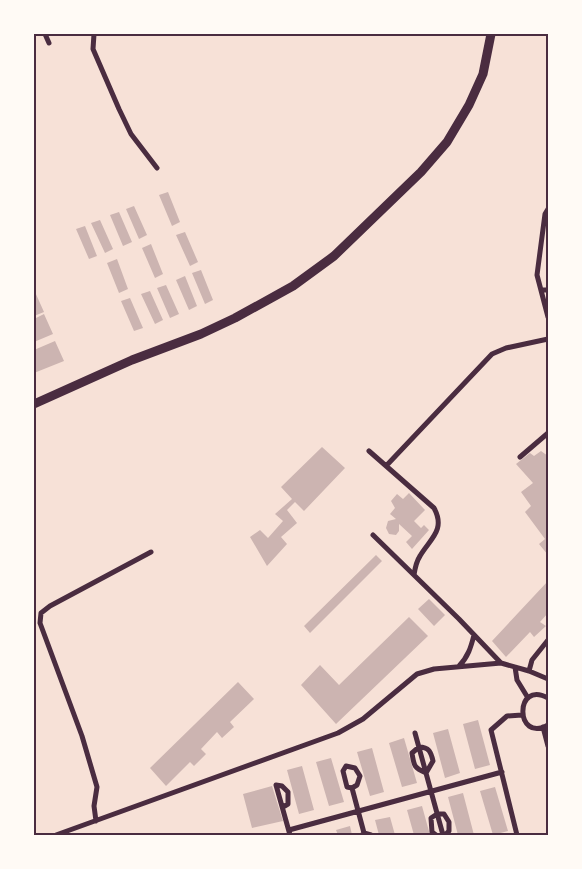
<svg xmlns="http://www.w3.org/2000/svg" width="582" height="869" font-family="Montserrat,sans-serif">
<rect width="100%" height="100%" fill="#f7e1d7"/>
<path fill="#ccb4b1" d="M168 192 180 222 172 226 159 195Z
M134 206 147 235 139 239 126 209Z
M119 212 132 242 123 246 110 215Z
M100 220 113 249 105 253 91 223Z
M85 226 97 256 89 259 76 229Z
M185 232 198 262 190 266 176 235Z
M151 244 163 274 155 278 142 248Z
M117 259 128 289 119 293 107 263Z
M201 270 213 300 205 304 192 273Z
M185 276 197 306 189 310 176 280Z
M166 285 179 314 170 318 157 288Z
M150 291 163 320 155 324 141 294Z
M34 292H35L44 312 34 316Z
M130 298 143 328 134 331 121 301Z
M44 314 53 334 34 342V319Z
M55 341 64 361 34 373V350Z
M322 447 345 468 304 511 295 502 287 510 297 523 281 537 287 544 267 566 250 537 260 530 268 538 283 521 275 514 292 499 281 487Z
M541 451 548 456V555L539 544 545 539 525 512 531 506 521 492 533 483 516 464 530 453 534 456Z
M409 493 425 510 414 521 421 528 424 525 429 530 412 549 406 542 412 536 399 524V531L396 535 389 534 386 528 388 521 396 519 390 514 395 508 391 501 397 494 403 499Z
M376 555 382 561 310 633 304 626Z
M548 581V613L540 622 546 626 534 637 530 632 506 657 492 641Z
M429 599 445 615 434 626 418 609Z
M409 617 428 636 336 724 301 685 320 665 339 685Z
M238 682 254 699 230 722 234 727 222 738 217 732 201 749 206 754 194 766 190 762 166 786 150 768Z
M478 720 490 765 475 769 463 724Z
M448 729 460 773 445 778 433 733Z
M404 738 417 783 402 787 389 743Z
M372 748 384 792 370 796 357 752Z
M331 758 344 802 329 806 316 762Z
M302 766 314 810 299 814 287 770Z
M272 786 283 821 252 828 243 794Z
M495 787 508 831 493 835 480 791Z
M463 793 474 835H458L448 797Z
M422 806 430 835H414L407 810Z
M390 817 395 835H379L375 820Z
M350 826 352 835H338L336 830Z"/>
<g fill="none" stroke-linecap="round" stroke-linejoin="round">
<path stroke="#4a2c40" stroke-width="5" d="M45 34 49 43
M94 34 93 49 119 109 131 134 157 168
M548 209 545 214 537 275 548 317
M541 290H548
M369 451 434 508C446 530 430 539 420 556 416 562 415 568 414 575
M520 457 548 433
M386 466 492 354 506 348 548 339
M373 535 459 619 501 663
M459 666C468 657 471 647 474 635
M515 667 517 680 528 698
M529 671 532 660 548 640
M548 698C514 679 515 744 548 725
M543 727 548 746
M415 733 443 835
M419 747C429 747 431 752 433 761L426 773C414 768 414 766 412 753Z
M352 788 357 785 360 776 355 768 346 766 343 771 347 787 352 788 364 833
M283 807 288 804V792L282 786 276 785 290 835
M96 821 94 806 97 787 82 736 40 623 41 613 50 606 151 552
M289 830 502 772
M56 835 338 733 363 719 417 674 434 669 501 663 529 671 548 679
M362 835 364 833 371 835
M436 835 432 832 431 818 437 814H444L449 822V831L445 835
M517 835 491 730 507 716 522 715"/>
<path stroke="#4a2c40" stroke-width="9" d="M34 404 132 360 201 334 235 318 293 286 334 256 421 172 447 142 469 105 483 74 491 34"/>
</g>
<rect width="582" height="869" fill="none" stroke="#fffaf5" stroke-width="70"/>
<rect x="35" y="35" width="512" height="799" fill="none" stroke="#4a2c40" stroke-width="2"/>
</svg>
